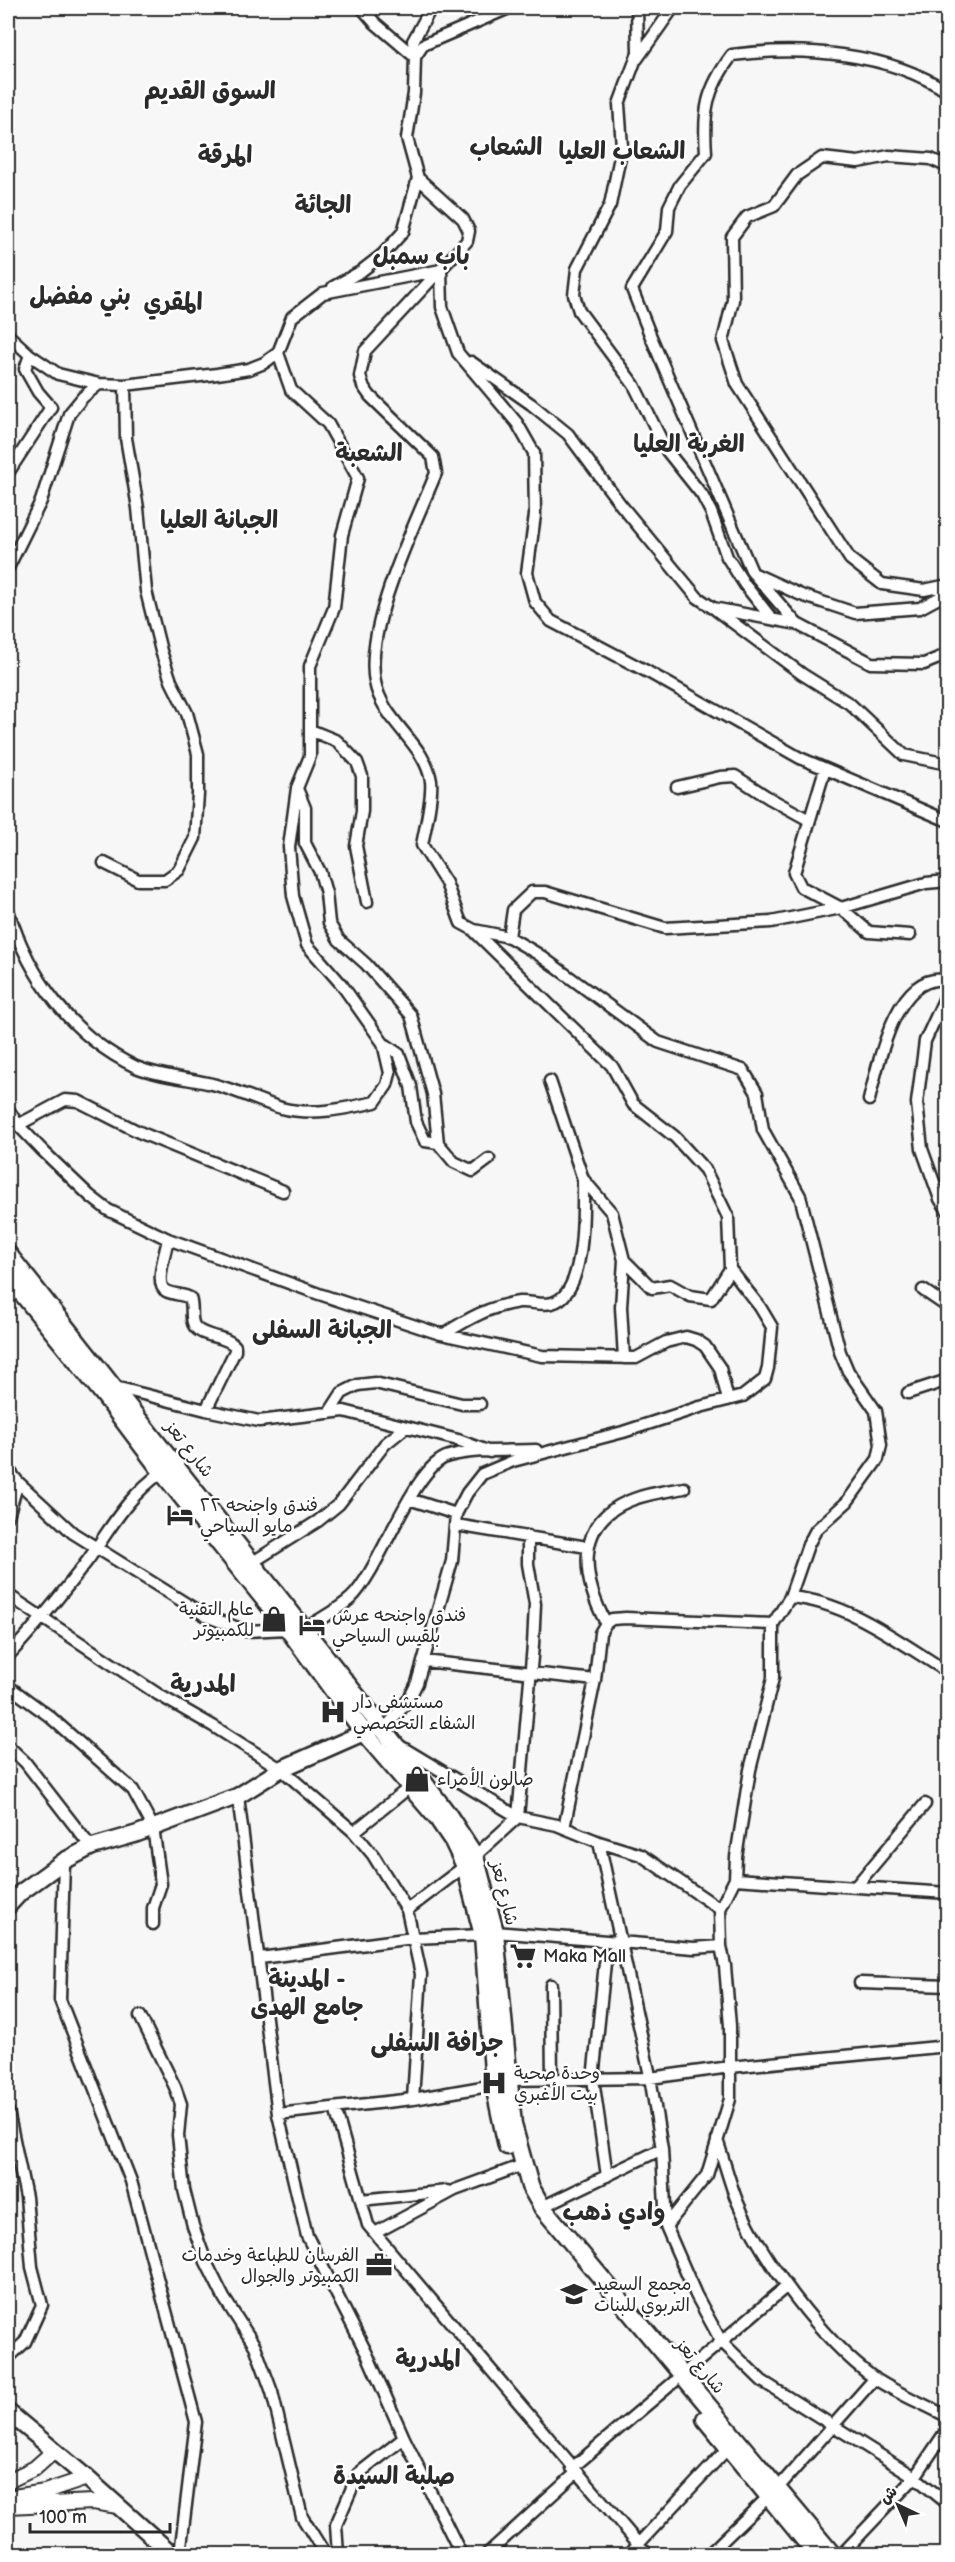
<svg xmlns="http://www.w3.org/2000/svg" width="955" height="2562" font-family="'Balsamiq Sans','Playpen Sans Arabic',sans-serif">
<rect width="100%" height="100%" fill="#f7f7f7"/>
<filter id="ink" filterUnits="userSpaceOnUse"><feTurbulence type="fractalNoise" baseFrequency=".0167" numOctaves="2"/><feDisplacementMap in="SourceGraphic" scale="12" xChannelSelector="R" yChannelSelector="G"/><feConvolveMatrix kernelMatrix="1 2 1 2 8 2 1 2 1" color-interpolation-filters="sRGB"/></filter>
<g filter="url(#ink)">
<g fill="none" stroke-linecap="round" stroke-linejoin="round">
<g stroke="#2b2b2b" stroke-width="15">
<path id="minor" d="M362 8 375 23 415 57
M637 8 638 53 619 104 622 147 610 205 577 269 574 295 579 311 634 385 667 451 702 495 711 512 727 557 745 585 772 619
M415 57 413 41 431 8
M637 59 673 8
M948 92C889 52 801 46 732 55 706 90 703 110 706 153L680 185 669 207 667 231 632 289 651 337 752 572 797 624 871 663 924 664 948 654
M948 167 931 159 889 156 858 162 822 158 797 175 774 206 747 217 732 237 733 300 723 341 737 384 850 559 882 584 924 590 948 585
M418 178 463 219 469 231 467 241 365 351 360 376 363 386 370 396 433 457 436 473C415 525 364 627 375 682 382 721 425 743 431 781 433 798 425 828 422 845L446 883 461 923 474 930 509 937 538 954 658 1042 743 1070 757 1093 763 1130 800 1196 840 1352 848 1371 876 1411 881 1445 878 1459 847 1502 816 1530 808 1545 790 1597 773 1624V1678L750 1770 736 1857 735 1879 720 1909 721 1946 725 1966 730 2026V2099L707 2175 666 2226
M333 287 360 272 382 255 403 232 418 178 407 138 414 93 415 57 423 45 509 8
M8 335 30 355 58 374 99 384 125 385 217 374 249 369 264 363 278 353 292 317 323 293 441 270 442 307 458 353 517 423 534 453 535 515 527 573 535 602 551 621 648 672 800 758 948 821
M471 362 531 404 568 434 621 505 697 597 713 608 797 624
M8 473 51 407 38 392 25 369 30 355
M8 568 41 501 69 414 83 397 99 384
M755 574 801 595 855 613 920 608 948 593
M716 610 802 674 850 704 904 755 948 764
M310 730 337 741 357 762 362 776V811L356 846 367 902
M825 769 794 873 801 887 841 908 869 932 910 935
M677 787 720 777 735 776 769 798 809 820
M298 791 305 808V843L320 872 326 893 329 923 339 940 366 964 411 1015 433 1094 438 1143 454 1162 473 1171 489 1159
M104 863 138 880H165L179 870 195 838 198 794V754L187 713 171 681 161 651 146 591 138 508 126 438 125 385
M8 910C29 977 71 1036 136 1067 157 1076 193 1079 216 1085 238 1091 259 1101 281 1108 312 1116 344 1109 375 1102L387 1085 390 1073 383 1043 342 985 307 945 293 896 289 847 297 788 310 756V666L334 608 342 535 358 478 328 424 291 390 278 353
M474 931 612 1066 633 1104 675 1137 705 1170 728 1217 730 1269 711 1299 690 1296 670 1285 652 1288 624 1260
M509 937 513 910 532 892H545L665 928 771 922 841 908 926 883 948 881
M948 991 925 1041 917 1103 922 1149 940 1199 948 1211
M383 1043 399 1054 411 1086 416 1122 425 1141 438 1143
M550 1081 583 1179 612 1213 624 1260 621 1307 624 1358
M869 1100C878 1065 895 973 945 980L948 984
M8 1109 18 1125 43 1151 90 1196 108 1210 168 1239 319 1294 437 1333 542 1356 636 1358 666 1342 686 1337 696 1340 705 1346 720 1368 728 1400
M18 1125 65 1100 78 1101 139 1132 283 1191
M168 1239C166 1251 154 1285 166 1291 174 1295 183 1294 190 1298 194 1308 189 1319 195 1327 204 1338 225 1335 235 1346V1351L206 1410
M923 1290 948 1307
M444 1334C468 1319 490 1306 519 1302 530 1301 542 1306 552 1303 587 1294 583 1207 583 1179
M112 1389 115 1387 206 1410 259 1421 344 1411 458 1440 490 1452
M908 1393 948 1380
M329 1413 342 1393 358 1385 375 1383 462 1404H480
M8 1469 18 1482 73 1533 206 1616 246 1631 288 1629
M409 1499 456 1514
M8 1516 18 1482
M456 1525 587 1547
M253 1562 318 1521 339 1504 385 1444 406 1427
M8 1595 159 1695 213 1726 281 1769 354 1832 373 1855 407 1910 421 1974 413 2099
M790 1597C849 1602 899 1642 948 1672
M606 1623C581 1577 574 1520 634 1499 650 1493 668 1491 684 1488
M305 1629C319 1619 338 1610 351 1598 380 1571 413 1465 449 1456 474 1449 509 1451 536 1450
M8 1656C37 1625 62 1594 88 1560 113 1525 126 1498 162 1472
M424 1661 595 1680
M8 1686 49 1716 133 1790 153 1827 161 1884 153 1908V1924
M384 1730 409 1699 417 1683 452 1561 456 1514 467 1493 482 1474 513 1461 623 1432 700 1407 743 1396 765 1379 768 1368 772 1327 760 1307 730 1269
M8 1746 25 1762 91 1847
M400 1746 518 1817 557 1825 599 1842 641 1855 720 1909
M238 1796 278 2114 307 2236 367 2354 404 2438 461 2554
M564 1828 595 1680 600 1633 606 1623 612 1619 626 1618 773 1624
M354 1832 411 1786
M599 1842 649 2071 662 2149 666 2226 696 2295 721 2341 762 2381 915 2477 948 2504
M475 1856 518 1817 533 1645 535 1604 528 1564V1536
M64 1861 60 2000 131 2181 196 2422 180 2554
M735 1879 948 1893
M856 1886 925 1804
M407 1910 465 1866
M260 1958 413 1938 483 1935 495 1932 694 1948 721 1946
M860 1983 948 1986
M551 1985 552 2080
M140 2016 175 2087 181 2104 178 2135 184 2190 193 2226 206 2262 224 2298 255 2346 272 2392 302 2517 325 2554
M335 2108 368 2225 647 2554
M8 2111 26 2197 32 2267 42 2305 25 2342 8 2358
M278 2114 413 2099 494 2085 507 2080 650 2078 730 2067 948 2046
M717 2140C724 2160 729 2181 737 2201 762 2260 822 2340 874 2378 896 2393 924 2404 948 2417
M607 2176 593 2079 605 1963 620 1943
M361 2200 447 2191
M542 2207 662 2149
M375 2233 455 2190 523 2165
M682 2375 787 2286
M572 2468 674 2382
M777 2489 875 2378
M338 2554 336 2525 358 2474 404 2438
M487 2554 576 2473
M629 2554 728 2448
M709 2554 768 2497
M842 2554 915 2477 948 2428"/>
</g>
<g stroke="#2b2b2b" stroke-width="18">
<path id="tertiary" d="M8 2481 35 2468 53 2452
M8 2498 45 2492 87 2478
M8 2506 93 2502 118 2506"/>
</g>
<g stroke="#2b2b2b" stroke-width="20">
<path id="secondary" d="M8 1906 20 1893 64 1861 91 1847 136 1834 238 1796 281 1769 374 1728
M8 2412 87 2478 172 2554"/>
</g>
<g stroke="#2b2b2b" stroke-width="21">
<path id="primary" d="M8 1254 393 1742 447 1813 475 1856 495 1932 513 2125 530 2186 542 2207 832 2554
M8 1276 104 1395 162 1472 288 1629 365 1734 438 1819 453 1841 465 1866 483 1935 494 2085 507 2146
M705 2419 816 2554"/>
</g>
<use href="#minor" stroke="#fff" stroke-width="10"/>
<use href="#tertiary" stroke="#fff" stroke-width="14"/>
<use href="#secondary" stroke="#fff" stroke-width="15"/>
<use href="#primary" stroke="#fff" stroke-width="16"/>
</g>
</g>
<defs>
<g id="hotel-bare" transform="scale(2.07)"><path d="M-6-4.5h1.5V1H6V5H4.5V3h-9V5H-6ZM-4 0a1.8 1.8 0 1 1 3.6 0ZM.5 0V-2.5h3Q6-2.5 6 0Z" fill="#2b2b2b" stroke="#fff" stroke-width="2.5" paint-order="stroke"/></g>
<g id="shop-bare" transform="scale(2.07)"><path d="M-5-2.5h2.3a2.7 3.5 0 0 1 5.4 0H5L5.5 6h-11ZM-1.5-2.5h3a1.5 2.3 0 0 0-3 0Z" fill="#2b2b2b" stroke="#fff" stroke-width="2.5" paint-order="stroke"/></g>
<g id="hospital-bare" transform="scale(2.07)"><path d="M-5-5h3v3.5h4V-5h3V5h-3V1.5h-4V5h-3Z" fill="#2b2b2b" stroke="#fff" stroke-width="2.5" paint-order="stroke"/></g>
<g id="supermarket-bare" transform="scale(2.07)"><path d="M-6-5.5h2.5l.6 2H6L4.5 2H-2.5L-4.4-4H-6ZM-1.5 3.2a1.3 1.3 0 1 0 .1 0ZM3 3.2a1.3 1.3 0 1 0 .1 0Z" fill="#2b2b2b" stroke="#fff" stroke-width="2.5" paint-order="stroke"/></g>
<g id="office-bare" transform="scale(2.07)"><path d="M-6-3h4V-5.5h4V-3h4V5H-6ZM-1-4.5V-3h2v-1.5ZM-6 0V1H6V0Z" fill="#2b2b2b" stroke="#fff" stroke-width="2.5" paint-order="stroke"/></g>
<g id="school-bare" transform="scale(2.07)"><path d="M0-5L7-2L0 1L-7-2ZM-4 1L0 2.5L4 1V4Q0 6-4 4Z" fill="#2b2b2b" stroke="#fff" stroke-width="2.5" paint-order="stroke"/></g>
</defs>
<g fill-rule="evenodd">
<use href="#hotel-bare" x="180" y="1515"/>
<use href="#shop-bare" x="274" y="1619"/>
<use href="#hotel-bare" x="312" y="1625"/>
<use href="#hospital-bare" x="333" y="1712"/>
<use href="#shop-bare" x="417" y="1779"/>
<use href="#supermarket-bare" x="523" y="1956"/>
<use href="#hospital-bare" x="494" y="2083"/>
<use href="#office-bare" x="379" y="2265"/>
<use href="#school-bare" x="574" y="2294"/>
</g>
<g text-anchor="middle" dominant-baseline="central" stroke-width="5" stroke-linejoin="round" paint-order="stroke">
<g font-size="18" fill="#2b2b2b" stroke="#fff">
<text transform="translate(189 1449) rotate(52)">شارع تعز</text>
<text transform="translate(504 1893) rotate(76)">شارع تعز</text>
<text transform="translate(700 2366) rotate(50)">شارع تعز</text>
</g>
<g font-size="18" fill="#2b2b2b" stroke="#fff" text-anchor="start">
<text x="200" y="1505">فندق واجنحه ٢٢<tspan x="200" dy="21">مايو السياحي</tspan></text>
<text x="254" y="1609" text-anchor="end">عالم التقنية<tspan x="254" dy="21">للكمبيوتر</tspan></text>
<text x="332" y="1615">فندق واجنحه عرش<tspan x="332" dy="21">بلقيس السياحي</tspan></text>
<text x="353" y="1702">مستشفى دار<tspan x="353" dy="21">الشفاء التخصصي</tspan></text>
<text x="437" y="1779">صالون الأمراء</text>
<text x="543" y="1956">Maka Mall</text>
<text x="514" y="2073">وحدة صحية<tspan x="514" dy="21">بيت الأغبري</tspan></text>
<text x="359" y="2255" text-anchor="end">الفرسان للطباعة وخدمات<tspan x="359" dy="21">الكمبيوتر والجوال</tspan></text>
<text x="594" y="2284">مجمع السعيد<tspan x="594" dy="21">التربوي للبنات</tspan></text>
</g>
<g font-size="24" font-weight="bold" fill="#2b2b2b" stroke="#fff">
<text x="210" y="91">السوق القديم</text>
<text x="506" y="147">الشعاب</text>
<text x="622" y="151">الشعاب العليا</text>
<text x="225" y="155">المرقة</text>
<text x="323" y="205">الجائة</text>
<text x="421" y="256">باب سمبل</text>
<text x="80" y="296">بني مفضل</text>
<text x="173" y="302">المقري</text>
<text x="689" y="444">الغربة العليا</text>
<text x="369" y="453">الشعبة</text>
<text x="219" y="520">الجبانة العليا</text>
<text x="322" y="1330">الجبانة السفلى</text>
<text x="203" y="1684">المدرية</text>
<text x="307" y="1979">المدينة -<tspan x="307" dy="28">جامع الهدى</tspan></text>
<text x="437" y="2043">جرافة السفلى</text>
<text x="614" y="2212">وادي ذهب</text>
<text x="428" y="2359">المدرية</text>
<text x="394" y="2476">صلبة السيدة</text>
</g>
</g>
<rect width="955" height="2562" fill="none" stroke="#fff" stroke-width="30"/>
<rect x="15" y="15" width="925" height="2532" fill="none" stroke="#2b2b2b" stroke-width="2" filter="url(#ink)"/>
<g transform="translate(898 2505) rotate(316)" stroke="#ffffff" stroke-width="4.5" paint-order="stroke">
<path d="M0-4.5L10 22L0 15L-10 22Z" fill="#2b2b2b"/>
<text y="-9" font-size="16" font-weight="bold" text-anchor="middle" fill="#2b2b2b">ش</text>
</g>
<path d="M30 2523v9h140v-9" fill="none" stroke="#2b2b2b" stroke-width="3"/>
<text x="39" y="2523" font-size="18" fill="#2b2b2b" stroke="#ffffff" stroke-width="4.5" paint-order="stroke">100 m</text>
</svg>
